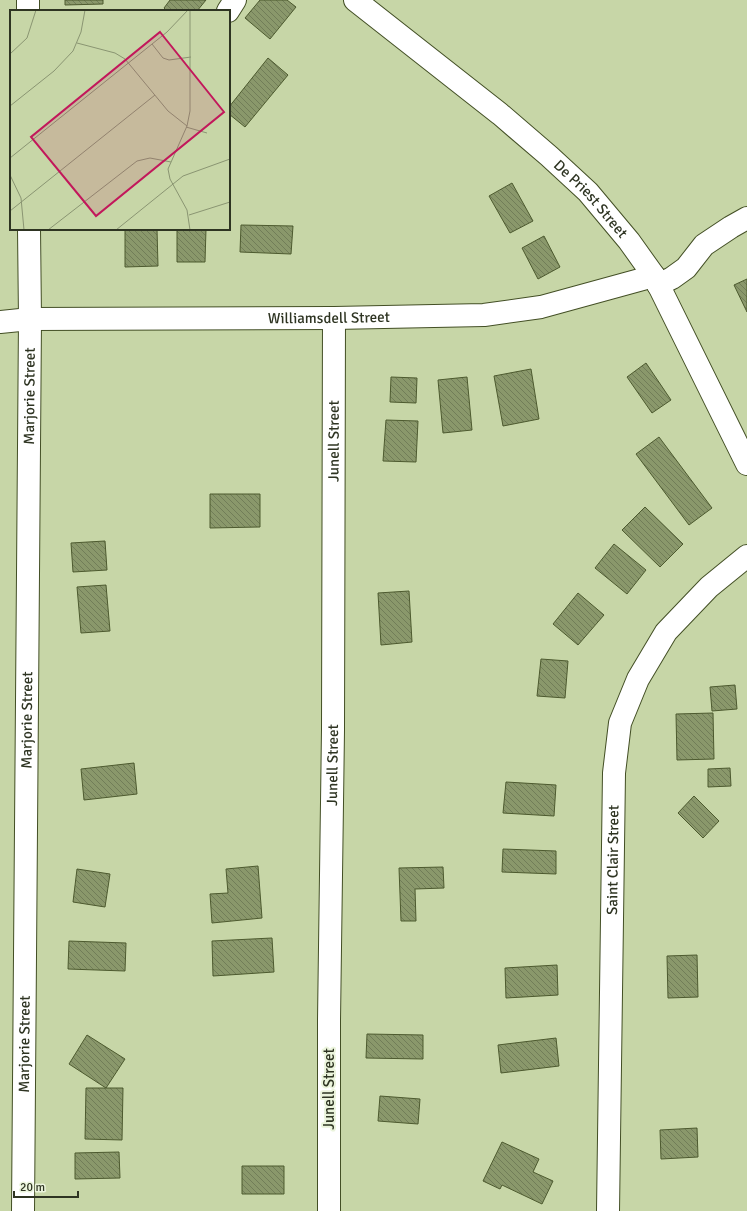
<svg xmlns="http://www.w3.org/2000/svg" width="747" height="1211" font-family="Signika,sans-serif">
<defs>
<pattern id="building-back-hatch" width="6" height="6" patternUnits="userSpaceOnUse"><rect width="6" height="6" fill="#8a986b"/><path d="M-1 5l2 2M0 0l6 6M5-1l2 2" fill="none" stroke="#717d58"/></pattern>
</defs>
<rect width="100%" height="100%" fill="#c7d6a7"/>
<path fill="url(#building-back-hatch)" stroke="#4d5a2f" d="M65 0H103V4L65 5Z
M170 0H206L197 11H167L164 8Z
M260 0H287L296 7 270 39 245 18Z
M268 58 288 75 245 127 229 114V107Z
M512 183 533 221 510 233 489 196Z
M241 225 293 226 291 254 240 252Z
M125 229H157L158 266 125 267Z
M177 229H206L205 262H177Z
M544 236 560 267 538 279 522 248Z
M747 279V312L734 285Z
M646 363 671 400 652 413 627 377Z
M531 369 539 419 503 426 494 376Z
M391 377 417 378 416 403 390 402Z
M467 377 472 430 443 433 438 380Z
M386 420 418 421 416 462 383 461Z
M659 437 712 508 689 525 636 454Z
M210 494H260V527L210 528Z
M645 507 683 544 660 567 622 530Z
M105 541 107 570 73 572 71 543Z
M614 544 646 570 627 594 595 568Z
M106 585 110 631 81 633 77 587Z
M409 591 412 642 381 645 378 593Z
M578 593 604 615 578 645 553 624Z
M541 659 568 661 565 698 537 696Z
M735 685 737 709 712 711 710 687Z
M713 713 714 759 677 760 676 714Z
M134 763 137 794 84 800 81 769Z
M730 768 731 786 708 787V769Z
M506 782 556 785 554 816 503 813Z
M694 796 719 821 703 838 678 813Z
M503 849 556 851V874L502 872Z
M258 866 262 918 212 923 210 894 228 893 226 869Z
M443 867 444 888 415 889 416 921H401L399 868Z
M77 869 110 874 105 907 73 902Z
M272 938 274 972 213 976 212 941Z
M69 941 126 943 125 971 68 969Z
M697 955 698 997 668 998 667 956Z
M557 965 558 995 506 998 505 968Z
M367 1034 423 1035V1059L366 1058Z
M87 1035 125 1059 106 1088 69 1064Z
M556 1038 559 1066 501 1073 498 1045Z
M86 1088H123L122 1140 85 1139Z
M380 1096 420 1099 418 1124 378 1121Z
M697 1128 698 1157 661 1159 660 1130Z
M502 1142 539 1159 533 1172 553 1181 542 1204 502 1185 500 1189 483 1181Z
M119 1152 120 1178 75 1179V1153Z
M242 1166H284V1194H242Z"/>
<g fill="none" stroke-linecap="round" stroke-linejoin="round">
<g stroke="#434f25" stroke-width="24">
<g id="minor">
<path id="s1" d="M355 0 500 114 549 156 588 192 629 241 654 276 747 464"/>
<path d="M28 11V0"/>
<path d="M228 11 235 0"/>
<path d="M658 285 672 278 686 268 704 245 731 227 747 218"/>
<path id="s2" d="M0 322 30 319 334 318 484 315 541 307 654 276"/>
<path id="s3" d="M23 1211 30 319 29 229"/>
<path id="s4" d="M329 1211V1020L333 730 334 318"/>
<path id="s5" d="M608 1211 614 773 620 723 638 679 666 632 709 587 747 556"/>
</g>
</g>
<use href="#minor" stroke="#fff" stroke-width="22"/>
</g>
<g text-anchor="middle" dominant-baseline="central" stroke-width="4" stroke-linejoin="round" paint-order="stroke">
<g font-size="15" fill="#2e3422" stroke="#ebf4dc">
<text stroke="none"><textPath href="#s1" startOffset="309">De Priest Street</textPath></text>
<text stroke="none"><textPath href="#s2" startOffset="329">Williamsdell Street</textPath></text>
<text stroke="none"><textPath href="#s3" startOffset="815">Marjorie Street</textPath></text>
<text stroke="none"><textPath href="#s4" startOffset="770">Junell Street</textPath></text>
<text stroke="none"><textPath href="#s3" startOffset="491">Marjorie Street</textPath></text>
<text stroke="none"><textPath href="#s4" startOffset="446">Junell Street</textPath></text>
<text stroke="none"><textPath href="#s5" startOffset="351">Saint Clair Street</textPath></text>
<text stroke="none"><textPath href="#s3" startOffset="167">Marjorie Street</textPath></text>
<text transform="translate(329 1089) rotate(-90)">Junell Street</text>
</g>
</g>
<g transform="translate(10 10)">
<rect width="220" height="220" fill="#c7d6a7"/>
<path fill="none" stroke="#8a9572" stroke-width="1" d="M180 0V101L177 116 158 159 160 169 177 200 180 220M67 33 105 43 115 49 158 101 177 116M142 34 153 48 159 50 181 47M0 44 17 28 26 0M0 96 44 61 63 41 71 22 75 0M176 117 197 123M0 148 157 22 178 0M0 165 11 188 14 220M0 201 145 85M179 205 220 192M38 220 127 151 140 148 161 152M106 220 173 166 220 149"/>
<path fill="#c2185b" fill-opacity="0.15" stroke="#c2185b" stroke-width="2" d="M150 22 214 102 86 206 21 127Z"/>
<rect width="220" height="220" fill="none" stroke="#2e3422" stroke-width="2"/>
</g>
<path d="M14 1191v6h64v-6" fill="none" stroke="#2e3422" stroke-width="2"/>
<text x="20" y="1191" font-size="12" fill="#2e3422" stroke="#ebf4dc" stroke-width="3" paint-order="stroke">20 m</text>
</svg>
